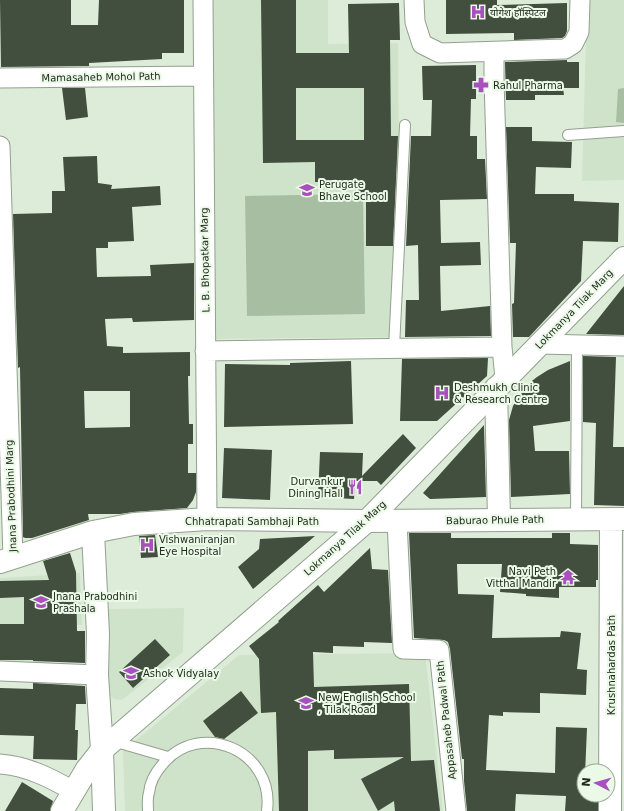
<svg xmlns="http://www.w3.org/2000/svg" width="624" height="811" font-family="'DejaVu Sans','Noto Sans Devanagari',sans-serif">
<rect width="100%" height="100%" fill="#ddecd9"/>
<path fill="#cfe3ca" d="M213 0H328V44L398 43 400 337 215 339Z
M587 0H624V180L582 181Z
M80 573 82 625H68L69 662 0 663V578Z
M184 608 183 652 122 700 114 699 108 694 105 609Z
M425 653 443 811H125L123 751 239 655Z"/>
<path fill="#a8bea2" d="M624 88V123L616 122 618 89Z
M363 194 365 314 247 316 245 196Z"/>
<path fill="#424e3e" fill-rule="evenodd" d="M0 0H71V25H98L99 0H184V53H162V59L89 63V66L1 67Z
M261 0H296V53H349L348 4 399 3 400 40H390L391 136H398L393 246H366V193H355V182H315V162L263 163ZM296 88H364V140H296Z
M446 0H497V5L567 3V31L565 36 562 38 514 40V33L446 34Z
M567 60V62H579V88H563L564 95H535V100H506L505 62Z
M476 65V99H471L470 136H477V159H485L487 199 440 200 441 243 480 242 481 265 440 266 441 311 490 306 491 336 405 337 406 300H419L418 245 406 246 411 136H431L432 100H423L422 66Z
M62 88H85L88 117 66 120Z
M506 127H532V141L572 142 571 168 536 167 535 194H574V201L619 203 618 242 583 241 581 281 529 337H513L512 304 514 303 516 243H510Z
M97 156 98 183 112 185 111 189 160 186 161 205 132 207 134 241 108 242V248H96L97 277 151 276 150 265 194 263V320L133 322 132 318 105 319 107 346 123 347V353L190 352V376H188L189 424H193V444H188V473H196V492L193 500 187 508 133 512 120 514H88L89 520 32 538H25L23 537 20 367 18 368 13 214 52 213V191H65L63 157ZM84 391H130V427L85 428Z
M624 286V335L586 334Z
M583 356 616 357 613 447H624V506L594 505 596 423 583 422Z
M488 358 487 376 437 421H400L402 359Z
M351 361 353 424 224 427 225 364 290 365V363Z
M570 361V421L533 426 535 451H569L570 494 511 497 509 420 513 406 528 384 537 377 548 370Z
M484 425 486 497 430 499 423 493Z
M403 434 416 448 381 485 377 481H355L354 499 318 497 320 452 363 453 362 476Z
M224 448 272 450 270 500 222 498Z
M409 533H451V538H552V533H570V544L598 545V580H596V587H559V598L526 596V594L500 592 502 564H457L458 594 494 595 492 638 560 637 561 631 581 633 577 669 587 670 586 695 540 693V713L503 712V716L489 715 486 770 555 773 556 727 587 728 584 798 598 799V811H565L566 796 516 794 515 811H467L464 781V759H462L450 649 448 642 444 640 414 638Z
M155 535 158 557 141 558 139 536Z
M315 536 253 589 238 567 259 549 260 539Z
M370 548 372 569 388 570 392 643 364 642V647L333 646V653L313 652 314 687 409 684 411 761 434 760 440 811H395L394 801 378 811 361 779 404 757 334 759V750L308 751V811H279L276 712 261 713 259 659 249 646 279 622 278 621 318 585 324 592Z
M70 553 76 572 77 631H85V663L33 661V660H0V624H24V597L0 598V581L49 580 43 561Z
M155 639 170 655 133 688 119 672Z
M33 683 85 686 86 704H76L75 730H78L77 760 33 759 34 736 0 735V688L33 689Z
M241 691 258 713 224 739 215 737 203 721Z
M22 782 53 801 50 811H5Z"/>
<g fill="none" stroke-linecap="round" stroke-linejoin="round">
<g stroke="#92a08e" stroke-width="12">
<path id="service" d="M568 135 624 131
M394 348 405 125
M576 519 577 345
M113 741 168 757
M148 811C148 805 147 798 149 793 150 782 155 773 162 765 200 718 275 751 267 811"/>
</g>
<g stroke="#92a08e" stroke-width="21">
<path id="minor" d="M203 0 207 519
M414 0 415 22 422 44 440 53 565 49 573 44 579 32 580 0
M494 52V80L502 347 505 379
M0 78 203 76
M0 146 13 558
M540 344 624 346
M205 351 502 347
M397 521 403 649 439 650 456 811
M0 671 97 675
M0 764C27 766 51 778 73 791"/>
</g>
<g stroke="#92a08e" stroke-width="24">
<path id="tertiary" d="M496 388 499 519
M93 532 98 634 97 675 102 750 104 811
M0 562 93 532 134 524 207 519 367 521 624 519
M610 811 611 519"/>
</g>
<g stroke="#92a08e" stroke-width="24">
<path id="secondary" d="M62 811 87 769 102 750 367 521 624 258"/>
</g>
<use href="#service" stroke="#fff" stroke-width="10"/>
<use href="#minor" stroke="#fff" stroke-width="19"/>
<use href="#tertiary" stroke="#fff" stroke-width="22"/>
<use href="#secondary" stroke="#fff" stroke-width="22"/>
</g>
<defs>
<g id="hospital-bare" transform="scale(1.2)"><path d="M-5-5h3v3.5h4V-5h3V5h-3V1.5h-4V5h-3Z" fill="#a851be" stroke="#eafae6" stroke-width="2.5" paint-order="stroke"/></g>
<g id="pharmacy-bare" transform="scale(1.2)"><path d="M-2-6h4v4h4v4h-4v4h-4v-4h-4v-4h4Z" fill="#a851be" stroke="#eafae6" stroke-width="2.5" paint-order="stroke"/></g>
<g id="school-bare" transform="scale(1.2)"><path d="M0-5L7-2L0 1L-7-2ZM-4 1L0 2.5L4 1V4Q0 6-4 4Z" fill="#a851be" stroke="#eafae6" stroke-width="2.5" paint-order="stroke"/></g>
<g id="restaurant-bare" transform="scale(1.2)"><path d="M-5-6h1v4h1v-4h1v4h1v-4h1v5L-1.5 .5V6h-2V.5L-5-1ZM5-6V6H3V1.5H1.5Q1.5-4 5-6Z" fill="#a851be" stroke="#eafae6" stroke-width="2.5" paint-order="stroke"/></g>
<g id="temple-bare" transform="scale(1.2)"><path d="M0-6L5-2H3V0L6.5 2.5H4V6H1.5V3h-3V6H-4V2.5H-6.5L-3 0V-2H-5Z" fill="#a851be" stroke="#eafae6" stroke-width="2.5" paint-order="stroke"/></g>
</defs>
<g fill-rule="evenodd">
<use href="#hospital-bare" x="478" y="12"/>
<use href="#pharmacy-bare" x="481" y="85"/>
<use href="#school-bare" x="307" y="190"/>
<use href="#hospital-bare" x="442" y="393"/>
<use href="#restaurant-bare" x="355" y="487"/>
<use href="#hospital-bare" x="147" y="545"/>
<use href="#temple-bare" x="568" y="577"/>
<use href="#school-bare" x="41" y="602"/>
<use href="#school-bare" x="131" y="673"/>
<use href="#school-bare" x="306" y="703"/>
</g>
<g text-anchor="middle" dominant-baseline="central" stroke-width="4" stroke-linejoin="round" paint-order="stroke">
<g font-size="10" fill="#242a22" stroke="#eafae6" text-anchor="start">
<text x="490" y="12">योगेश हॉस्पिटल</text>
<text x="493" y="85">Rahul Pharma</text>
<text x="319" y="184">Perugate<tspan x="319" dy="12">Bhave School</tspan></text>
<text x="454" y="387">Deshmukh Clinic<tspan x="454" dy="12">&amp; Research Centre</tspan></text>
<text x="343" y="481" text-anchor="end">Durvankur<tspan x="343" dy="12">Dining Hall</tspan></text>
<text x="159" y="539">Vishwaniranjan<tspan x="159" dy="12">Eye Hospital</tspan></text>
<text x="556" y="571" text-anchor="end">Navi Peth<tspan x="556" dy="12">Vitthal Mandir</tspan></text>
<text x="53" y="596">Jnana Prabodhini<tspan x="53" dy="12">Prashala</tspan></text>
<text x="143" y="673">Ashok Vidyalay</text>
<text x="318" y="697">New English School<tspan x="318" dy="12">, Tilak Road</tspan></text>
</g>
<g font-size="10" fill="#242a22" stroke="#eafae6">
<text transform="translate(101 77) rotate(-1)">Mamasaheb Mohol Path</text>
<text transform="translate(205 260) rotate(-91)">L. B. Bhopatkar Marg</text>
<text transform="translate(574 309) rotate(-46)">Lokmanya Tilak Marg</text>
<text transform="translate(11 496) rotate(-92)">Jnana Prabodhini Marg</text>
<text transform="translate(495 520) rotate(-1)">Baburao Phule Path</text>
<text x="252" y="521">Chhatrapati Sambhaji Path</text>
<text transform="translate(345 538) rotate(-42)">Lokmanya Tilak Marg</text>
<text transform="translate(611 665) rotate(-90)">Krushnahardas Path</text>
<text transform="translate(446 720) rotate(-96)">Appasaheb Padwal Path</text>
</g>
</g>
<g transform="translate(596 783) rotate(276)"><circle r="19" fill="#eafae6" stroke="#9ba798"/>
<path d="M0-3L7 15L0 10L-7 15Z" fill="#a851be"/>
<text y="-6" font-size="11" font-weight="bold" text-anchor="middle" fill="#242a22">N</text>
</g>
</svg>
